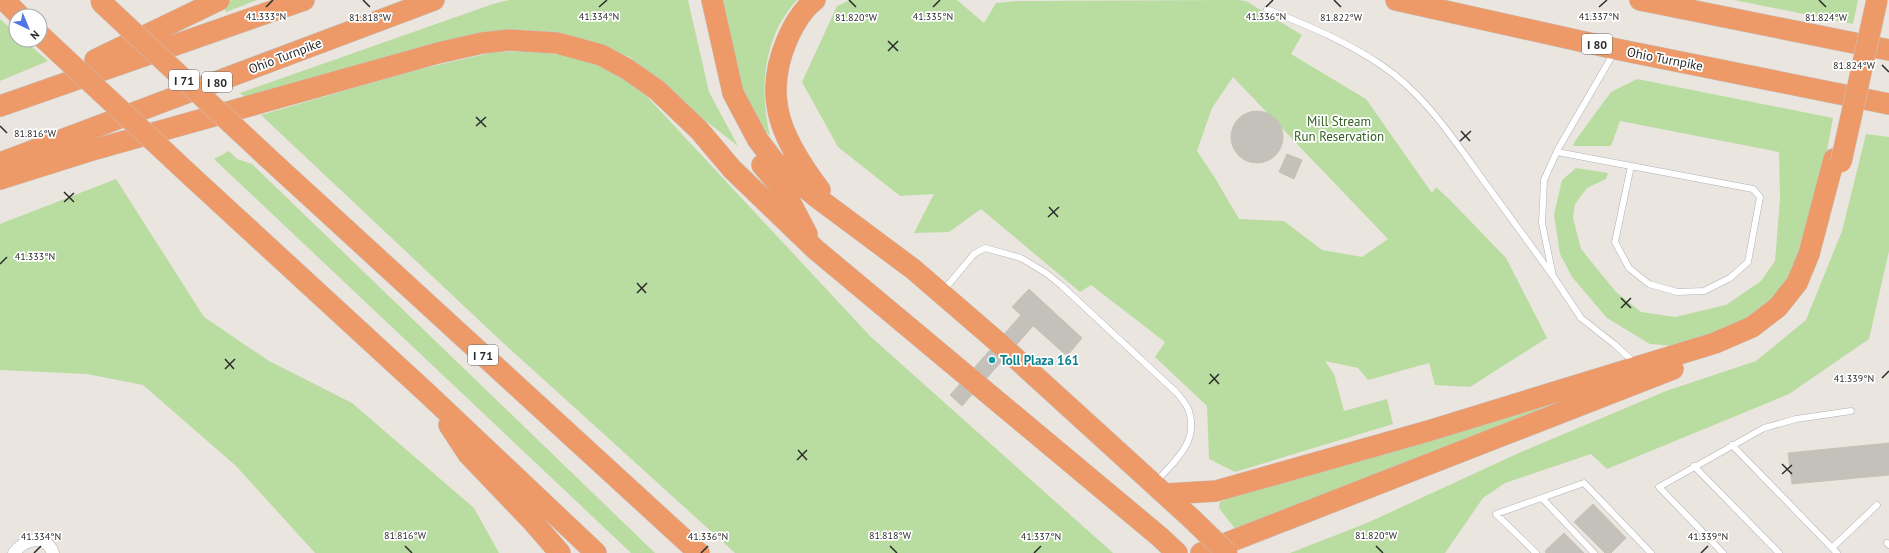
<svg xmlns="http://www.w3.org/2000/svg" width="1889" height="553" font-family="'PT Sans',sans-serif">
<rect width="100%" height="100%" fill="#ebe5df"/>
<path fill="#b9dca1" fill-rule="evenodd" d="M232 0H257L226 12 223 5Z
M509 0H688L709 92 738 146 662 87 630 57 560 35 248 99 240 93 493 4Z
M725 0H797C763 36 759 90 770 136 737 100 730 48 720 2Z
M850 0H957L984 23 996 3 1019 1 1238 0 1246 1 1302 35 1291 54 1366 99 1432 193 1436 187 1451 201 1506 258 1547 338 1470 387 1435 385 1429 363 1368 380 1358 368 1325 361 1334 374 1344 411 1387 399 1393 424 1235 472 1209 459 1207 406 1155 357 1165 342 1091 285 1080 292 981 209 949 232 914 233 934 194 900 196 838 147 802 82 837 6ZM1233 77 1388 239 1362 257 1322 250 1284 221 1239 219 1215 178 1197 151 1212 108Z
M1734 0H1858L1853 24Z
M0 19 16 33V40H24L48 61 0 81Z
M529 51 594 59 639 88 871 337 1113 553H735L500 340 261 115 412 71 494 52Z
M1637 79 1833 118 1820 189 1800 259 1777 301 1748 324 1673 346 1650 344 1607 318 1572 277 1560 254 1554 215 1562 180 1576 168 1608 173 1606 179 1587 188 1575 204 1573 218 1581 249 1616 292 1641 312 1675 317 1726 305 1761 281 1775 261 1780 199 1779 152 1620 121 1611 146H1573L1575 141 1611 92Z
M1866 134 1889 137V251L1869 339 1789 394 1607 469 1591 454 1505 483 1483 498 1445 553H1290L1367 523 1521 452 1666 391 1756 361 1806 320 1842 231Z
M229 151 237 159 252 164 655 553H631L575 500 214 159Z
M116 179 204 317 269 361 352 403 474 508 499 553H315L236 466 143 385 87 374 0 370V224Z
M1560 396 1575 401 1236 530 1219 508 1220 502 1231 497Z"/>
<path fill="#c4c0ba" stroke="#c7c1b9" d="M1231 137a26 26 0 1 1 52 0a26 26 0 1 1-52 0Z
M1287 154 1302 160 1294 179 1279 172Z
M1029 289 1082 338 1067 356 1012 307Z
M1021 315 1033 326 962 406 950 395Z
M1889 443V475L1792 484 1788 453Z
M1593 504 1626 538 1611 553H1605L1574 522Z
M1564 533 1584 553H1546L1545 551Z"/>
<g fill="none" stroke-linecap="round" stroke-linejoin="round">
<g stroke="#afb2ba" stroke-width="7">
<path id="lane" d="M1267 9C1306 25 1346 41 1381 65 1422 92 1450 134 1478 173 1503 207 1528 242 1553 276
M1615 51 1558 149 1544 180 1542 223 1553 276 1581 318 1614 344 1635 363
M1557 152 1753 189 1760 197 1748 262 1730 278 1704 291 1677 292 1649 284 1629 268 1615 242 1631 166
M943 291 974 254 985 248 1021 258 1046 273 1062 286 1177 393C1181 398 1187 405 1189 411 1199 443 1174 461 1156 482
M1732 445 1837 553
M1694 466 1779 553
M1542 498 1594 553
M1887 543 1889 545
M1832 548 1877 505
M1536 553 1496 514 1584 483 1651 553
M1723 553 1659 487 1764 428 1796 419 1851 411"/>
</g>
<g stroke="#afb2ba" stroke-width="13">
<path id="street" d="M14 553C24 539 46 533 53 553"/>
</g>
<g stroke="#c4c4c4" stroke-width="22">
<path id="highway" d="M4 0 20 16
M712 0 733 93 758 140 774 161 815 196 913 269 1000 344 1192 519
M815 0C802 10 793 26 787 40 761 100 784 142 820 190
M1396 0 1616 49 1889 104
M1640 0 1889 50
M95 60 219 0
M0 106 304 0
M267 157 699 553
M0 163 434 0
M762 165 785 192 807 234
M192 177 429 395 596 553
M0 179 89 151 438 53 482 43 509 40 557 43 601 55 627 69 657 90 699 130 732 169 815 249 1160 537 1177 553
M449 425 468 454 533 522 560 553
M1167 494 1216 491 1428 431 1715 343 1752 327 1778 307 1797 283 1809 254 1834 159
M1201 553 1673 369"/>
</g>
<use href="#lane" stroke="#fff" stroke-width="6"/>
<use href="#street" stroke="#fff" stroke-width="12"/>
<use href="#highway" stroke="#ee9a68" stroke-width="21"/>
<g stroke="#c4c4c4" stroke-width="22" stroke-linecap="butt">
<path id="highway-bridge" d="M101 2 267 157
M40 35 192 177
M1841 162 1877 0
M1192 519 1227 553"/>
</g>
<use href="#highway-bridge" stroke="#ee9a68" stroke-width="21"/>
</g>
<path fill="none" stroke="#2b2b2b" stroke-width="1.5" d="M363 0 370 7M849 0 856 7M1334 0 1341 7M1819 0 1826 7M266 7 273 0M599 7 607 0M933 7 940 0M1266 7 1273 0M1599 7 1607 0M888 41 898 51M888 51 898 41M1882 65 1889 72M476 117 486 127M0 126 7 133M476 126 486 117M1461 131 1470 141M1460 141 1471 131M64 192 74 202M64 202 74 193M1049 207 1058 217M1048 217 1059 207M0 264 7 257M637 283 646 293M637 293 647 283M1621 298 1631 308M1621 308 1631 298M225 359 234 369M225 369 235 359M1210 374 1219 384M1882 378 1889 371M1209 384 1219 374M798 450 807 460M797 460 807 450M1782 464 1792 474M1782 474 1792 465M405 546 412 553M890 546 897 553M1376 546 1383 553M34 553 41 546M701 553 708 546M1034 553 1041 546M1701 553 1708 546"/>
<circle fill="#0f9aa8" stroke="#fff" stroke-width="1.5" cx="992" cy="360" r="4"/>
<g text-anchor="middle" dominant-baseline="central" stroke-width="3.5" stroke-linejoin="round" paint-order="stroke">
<g fill="#fff" stroke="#6b6b6b" stroke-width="1">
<rect x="1582" y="34" width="30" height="20" rx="3"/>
<rect x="169" y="70" width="30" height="20" rx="3"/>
<rect x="202" y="72" width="30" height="20" rx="3"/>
<rect x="468" y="345" width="30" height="20" rx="3"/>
</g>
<g font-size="12" font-weight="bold" fill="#2b2b2b">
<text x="1597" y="44">I 80</text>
<text x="184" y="80">I 71</text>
<text x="217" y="82">I 80</text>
<text x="483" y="355">I 71</text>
</g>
<g font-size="13" fill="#2b2b2b" stroke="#fff">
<text transform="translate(285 56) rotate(-21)">Ohio Turnpike</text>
<text transform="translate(1665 59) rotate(11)">Ohio Turnpike</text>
</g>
<g font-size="13" fill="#336122" stroke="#fff">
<text x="1339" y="121">Mill Stream<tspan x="1339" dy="15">Run Reservation</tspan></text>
</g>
<g font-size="13" font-weight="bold" fill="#0d838f" stroke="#fff" text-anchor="start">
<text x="1000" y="360">Toll Plaza 161</text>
</g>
</g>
<g font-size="10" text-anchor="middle" fill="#2b2b2b" stroke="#fff" stroke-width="3.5" stroke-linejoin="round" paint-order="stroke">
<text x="266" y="20">41.333°N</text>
<text x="599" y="20">41.334°N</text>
<text x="933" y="20">41.335°N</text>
<text x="1266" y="20">41.336°N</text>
<text x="1599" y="20">41.337°N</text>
<text x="370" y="21">81.818°W</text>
<text x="856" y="21">81.820°W</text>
<text x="1341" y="21">81.822°W</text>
<text x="1826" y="21">81.824°W</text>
<text x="1854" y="69">81.824°W</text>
<text x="35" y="137">81.816°W</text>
<text x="35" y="260">41.333°N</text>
<text x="1854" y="382">41.339°N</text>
<text x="405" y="539">81.816°W</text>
<text x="890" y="539">81.818°W</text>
<text x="1376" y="539">81.820°W</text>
<text x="41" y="540">41.334°N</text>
<text x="708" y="540">41.336°N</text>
<text x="1041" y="540">41.337°N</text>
<text x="1708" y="540">41.339°N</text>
</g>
<g transform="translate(28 28) rotate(136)"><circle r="19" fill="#ffffff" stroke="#aaaaaa"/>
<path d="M0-3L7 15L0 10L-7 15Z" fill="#5075e7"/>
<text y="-6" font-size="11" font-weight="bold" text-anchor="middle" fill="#2b2b2b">N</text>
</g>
</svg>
